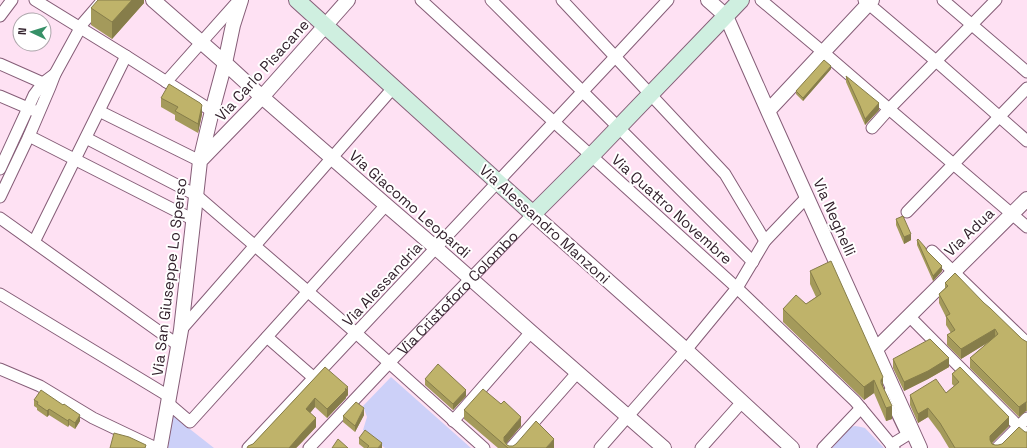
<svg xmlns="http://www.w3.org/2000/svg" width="1027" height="448" font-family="'Space Grotesk',sans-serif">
<rect width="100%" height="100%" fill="#fee1f3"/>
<path fill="#ccd0f8" d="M391 377 471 448H385L363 430 367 417 363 406Z
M172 415 214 448H168Z
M855 426 861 427 865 428 884 448H832L851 427Z"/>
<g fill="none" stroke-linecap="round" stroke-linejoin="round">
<g stroke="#855d77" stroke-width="8">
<path id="service" d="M890 386 885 394 905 436"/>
</g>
<g stroke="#855d77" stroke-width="13">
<g id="minor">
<path d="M35 0 126 56 212 111"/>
<path d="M421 0 554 122 737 288 855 401 894 448"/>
<path d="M491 0 753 262"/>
<path d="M562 0 725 174 765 241"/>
<path d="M761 0 823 52 889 109 1027 227"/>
<path d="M864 0 936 61 1027 141"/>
<path d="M943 0 1027 72"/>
<path d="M0 16 12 0"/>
<path d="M0 64 43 83"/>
<path d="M166 82 239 0"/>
<path d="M0 96 35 111"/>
<path d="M99 111 200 161"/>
<path d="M872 128 889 109 996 0"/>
<path d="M29 136 194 220"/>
<path d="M86 138 196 195 356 333 484 448"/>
<path d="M0 169 34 95 43 83 55 74"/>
<path d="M0 197 29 136 50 87 55 74 83 23 103 0"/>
<path d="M907 212 1027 88"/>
<path d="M0 218 178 345"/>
<path d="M34 242 126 56"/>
<path d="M932 251 1027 343"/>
<path d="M0 294 170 397"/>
<path d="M909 316 1027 435"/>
<path d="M181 330 393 88"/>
<path d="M267 337 314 378"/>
<path d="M0 369 40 386 93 418 156 448"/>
<path d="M169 404 190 422 386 205"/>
<path d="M453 421 531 332"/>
<path d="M891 445 912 432"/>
<path d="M248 448 615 57 668 0"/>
<path id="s1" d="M309 448 389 363 533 214"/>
<path d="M511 448 577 373"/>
<path d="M600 448 686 350 737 288 765 241 807 197"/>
<path d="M701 448 742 402"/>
<path d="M823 448 861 408"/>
<path d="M997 448 1027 418"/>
</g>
</g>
<g stroke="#855d77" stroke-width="16">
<path id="tertiary" d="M153 0 225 63 262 97 386 205 436 248 531 332 664 448
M708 0 726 16 768 111 920 448
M768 111 872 0
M200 161 262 97 348 0
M533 214 686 350 792 448
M876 349 1027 199
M160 448 181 330 200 161 212 111 225 63 233 25 241 0"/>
</g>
<g stroke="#855d77" stroke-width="18">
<path id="secondary" d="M297 0 533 214 591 156 741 0"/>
</g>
<use href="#service" stroke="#fff" stroke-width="5.5"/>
<use href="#minor" stroke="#fff" stroke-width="11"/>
<use href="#tertiary" stroke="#fff" stroke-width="14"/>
<use href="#secondary" stroke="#cfefe0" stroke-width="16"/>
</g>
<path fill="#a49a5b" d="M144 0V3L112 39 91 25V8Z
M831 69 803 101 796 94V91Z
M846 76 879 110 865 125 846 82Z
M161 98 202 114 198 133 175 120V115L161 107Z
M896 219 911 240 904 244 896 225Z
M917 240 927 251 942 271 933 281 917 245Z
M810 271 883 386 892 419 886 421 874 393 864 400 783 322V309L806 304 816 297 810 284Z
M945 283 984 303 1022 339 1027 342V411H1026L1019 417 970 368V358L989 342 961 359 947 345V335L951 333 946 325V317L939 303V294L945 288Z
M893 359 949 367 928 379 904 391 893 368Z
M325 367 348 395 346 397V398L327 418 315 407 310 413 316 427 302 442 296 448H247L253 444Z
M952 374 1009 426 992 443 995 445 1027 448H949L940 433 928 417 918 423 910 405V395L946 393 954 386 952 384Z
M425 379 466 396 453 410 425 385Z
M34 400 80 421 75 429 69 425 68 427 49 415 47 417 37 410V408L34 406Z
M501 404 521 426 506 443 507 445 509 446 554 448H498L464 419V410Z
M364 415 355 432 343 422V416Z
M359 438 382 448H364L359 444Z"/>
<path fill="#867d4a" d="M132 0H144V3L112 39V22Z
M831 66V69L803 101V98Z
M879 103V110L865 125V119Z
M202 105V114L198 133V124Z
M911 234V240L904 244V237Z
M942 266V271L933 281V276Z
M995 329V338L961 359V349Z
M949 358V367L928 379 904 391V382Z
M883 377V390L881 380Z
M874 380V393L864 400V387Z
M348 387V395L346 397V398L327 418V409Z
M466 390V396L453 410V404Z
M315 398V407L306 418V409Z
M1026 402V411L1019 417V407Z
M892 406V419L886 421V408Z
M364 408V415L355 432V426Z
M928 408V417L918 423V414Z
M49 409V415L47 417V411Z
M80 415V421L75 429V423Z
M521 417V426L505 445 504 437 506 435Z
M1009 417V426L992 443 990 446V436Z
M316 418V427L302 442 296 448H289L302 433Z
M69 419V425L68 427V421Z
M554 439V448H546Z
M382 443V448H378Z"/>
<path fill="#bfb36a" stroke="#867d4a" d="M98 0H132L112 22 91 8Z
M824 60 831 66 803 98 796 91Z
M846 76 879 103 865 119 860 106Z
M169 84 200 103 202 105 198 124 175 111 178 107 161 98Z
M903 216 911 234 904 237 896 219Z
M918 239 925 247 927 251 942 266 933 276 917 240Z
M831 261 883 377 881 380V383L892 406 886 408 874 380 864 387 783 309 796 295 806 304 821 294 810 271Z
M955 273 984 303 990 308 1022 339 1027 342V402H1026L1019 407 970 358 998 334 995 329 961 349 947 335 955 330 946 316 950 314 939 294 948 286 945 283Z
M930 339 949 358 928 371 904 382 893 359Z
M438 364 466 390 453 404 425 379Z
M325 367 348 387 345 389 346 390 327 409 315 398 306 409 316 418 302 433 289 448H247L248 446 253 444Z
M960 367 1009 417 990 436V440L992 444 995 445H998L1002 444 1019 427 1025 432H1027V448H955L940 423 928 408 918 414 910 395 936 379 946 393 959 382 952 374Z
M483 389 501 404 504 401 521 417 506 435 504 437V441L507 445 509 446H513L516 444 536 421 554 439 546 448H508L464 410Z
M41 390 63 405 64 404 80 415 75 423 69 419 68 421 49 409 47 411 37 404 38 402 34 400Z
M356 402 364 408 355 426 343 416Z
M365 430 382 443 378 448H367L369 446 359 438Z
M114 433 129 437 146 445 145 448H110Z
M338 439 348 448H332Z"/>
<g text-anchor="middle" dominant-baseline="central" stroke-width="4" stroke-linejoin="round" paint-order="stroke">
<g font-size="15" fill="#32212c" stroke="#fff">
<text transform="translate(262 70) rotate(-48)">Via Carlo Pisacane</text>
<text transform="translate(410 204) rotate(41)">Via Giacomo Leopardi</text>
<text transform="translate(672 209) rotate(42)">Via Quattro Novembre</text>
<text transform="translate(835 217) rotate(66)">Via Neghelli</text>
<text transform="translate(545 224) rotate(42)">Via Alessandro Manzoni</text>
<text transform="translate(969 232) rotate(-44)">Via Adua</text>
<text transform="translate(169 277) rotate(-83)">Via San Giuseppe Lo Sperso</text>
<text transform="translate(382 284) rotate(-47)">Via Alessandria</text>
<text stroke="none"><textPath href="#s1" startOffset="215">Via Cristoforo Colombo</textPath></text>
</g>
</g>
<g transform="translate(32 32) rotate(274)"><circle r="19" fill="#ffffff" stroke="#ada6ab"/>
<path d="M0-3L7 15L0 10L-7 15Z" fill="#369067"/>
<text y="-6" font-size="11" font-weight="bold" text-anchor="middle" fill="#32212c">N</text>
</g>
</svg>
